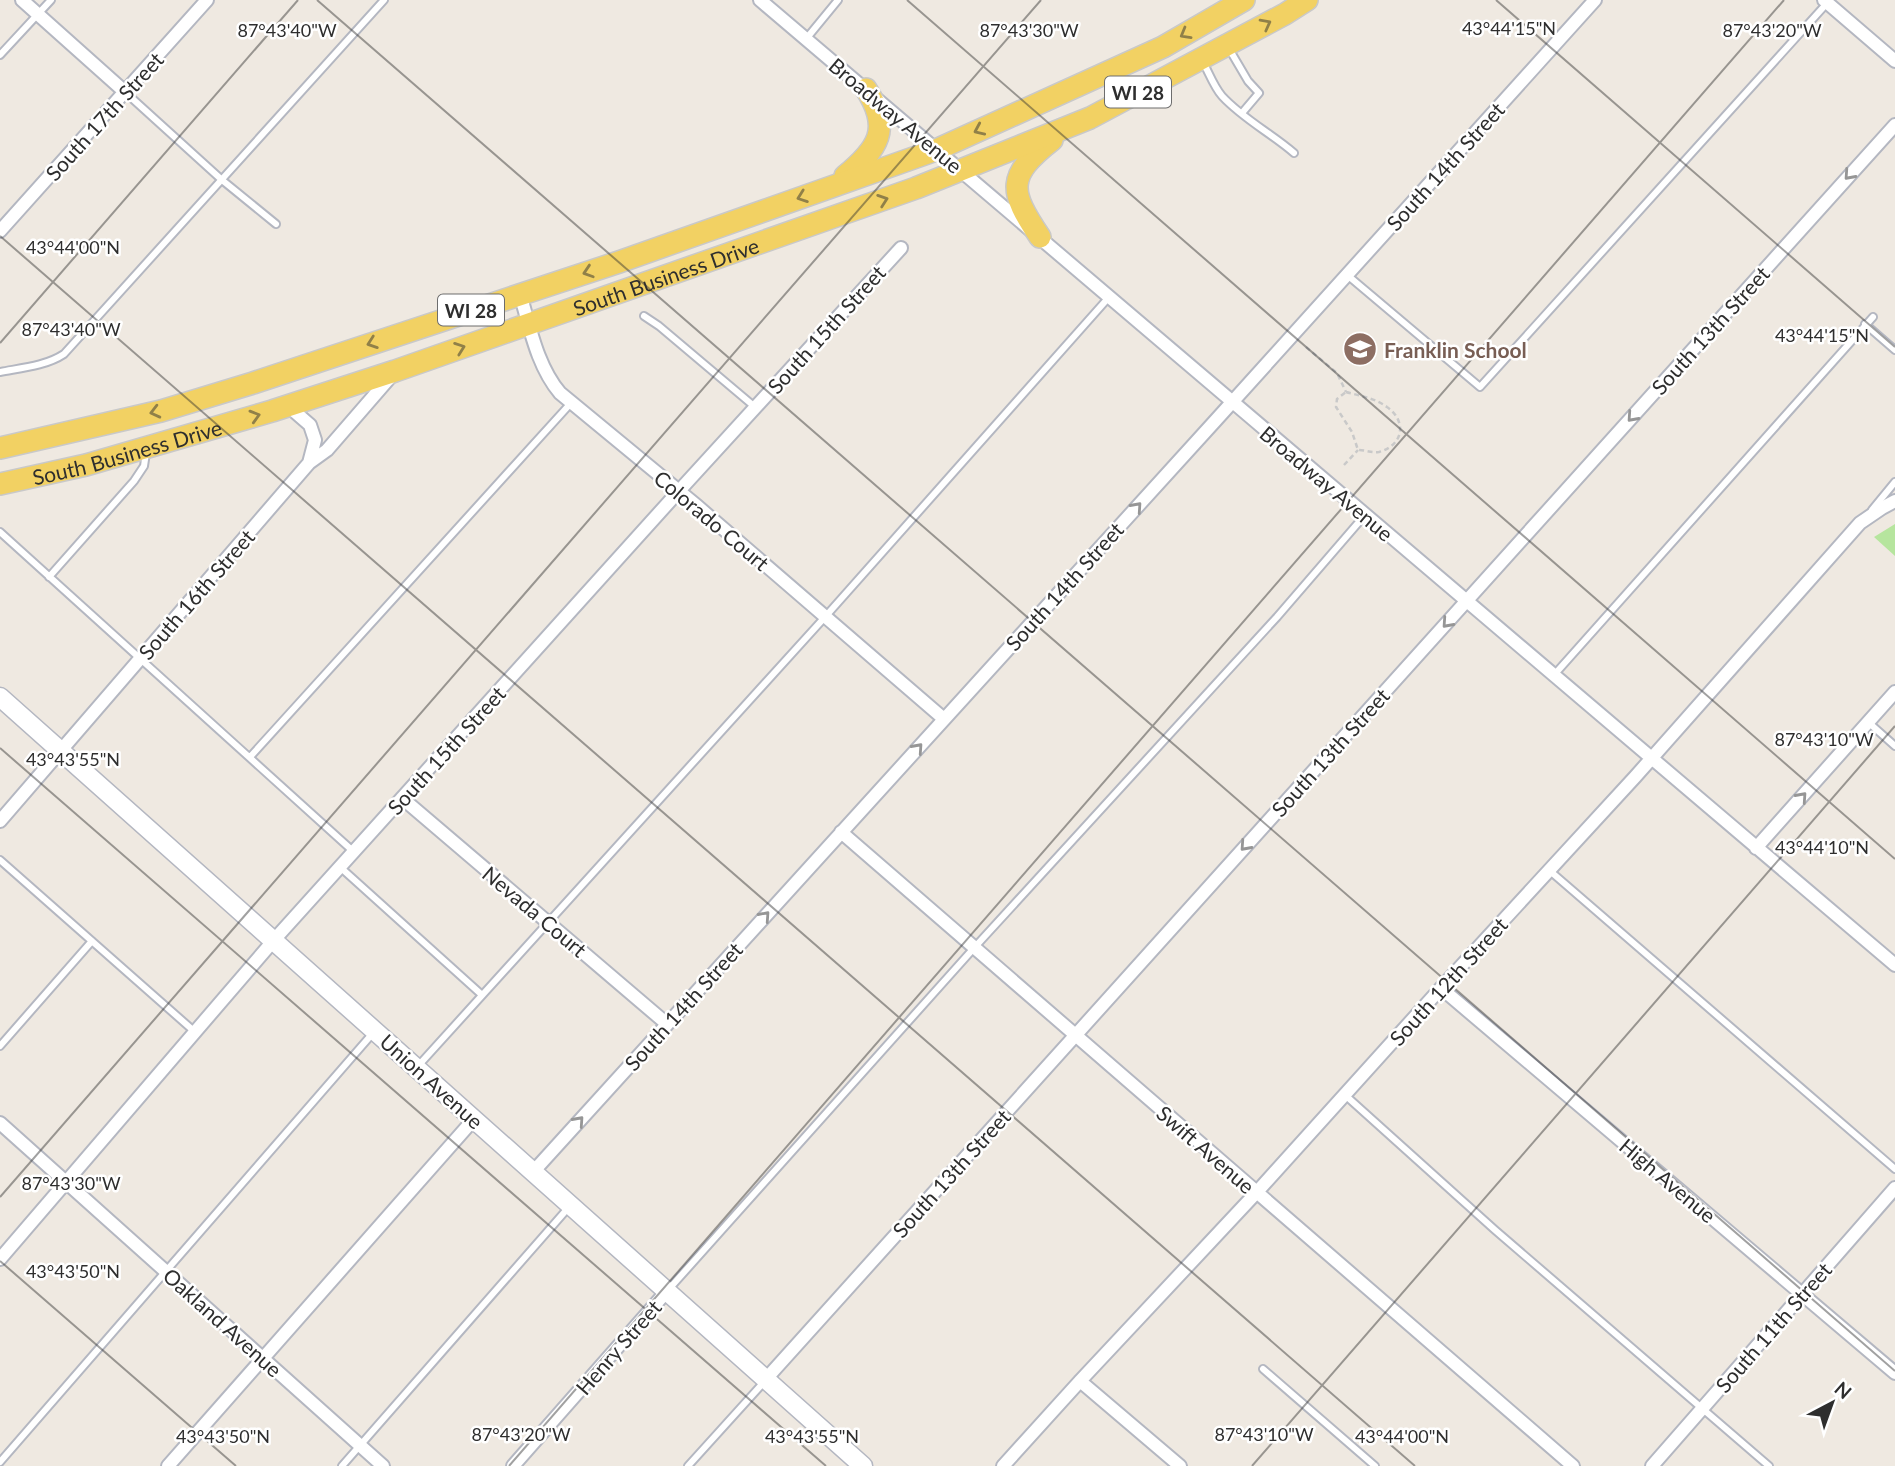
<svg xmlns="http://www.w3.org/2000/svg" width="1895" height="1466" font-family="Lato,sans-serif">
<rect width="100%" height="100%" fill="#efe9e1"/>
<path fill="#b6e59e" d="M1895 524V556L1874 537Z"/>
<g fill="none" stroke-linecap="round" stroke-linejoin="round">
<g stroke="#b4b7c1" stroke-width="10">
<path id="lane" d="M806 39 838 0
M1228 47 1248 81 1259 93 1242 113
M0 55 51 0
M1203 62C1209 73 1214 87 1222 96 1243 119 1271 133 1294 153
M125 92 222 180 276 224
M1346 274 1480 387 1829 1
M644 316 659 326 755 407
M1865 324 1895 350
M0 372C21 368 46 366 64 354L384 0
M1872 510 1895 482
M0 532 354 852
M49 577 134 481 144 466 146 453
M1554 675 1873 317
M1868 722 1895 746
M250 757 571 403
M0 860 195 1032
M340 867 482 995
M1550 871 1895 1169
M0 1046 92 941
M418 1066 825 617 1110 296
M1345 1095 1495 1230 1769 1466
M669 1289 974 948 1277 617 1365 515
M1263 1369 1375 1466
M0 1462 373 1033
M342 1466 569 1207
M688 1466 764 1382"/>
</g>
<g stroke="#b4b7c1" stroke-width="16">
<path id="street" d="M22 0 125 92
M760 0 1895 965
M1824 0 1895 61
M0 231 207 0
M520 294C530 327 537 366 560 393L697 506 944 719
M287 405 310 425 315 440 309 463
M402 798 667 1024
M0 821 309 463 327 450 392 375
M841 832 1573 1466
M1756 848 1895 692
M1441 988 1895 1373
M0 1123 383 1466
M533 1172 1216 420 1595 0
M0 1259 274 940 678 492 901 248
M766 1379 1895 125
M1080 1381 1180 1466
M168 1466 474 1119
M513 1466 667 1291
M1003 1466 1080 1381 1256 1193 1441 988 1635 777 1860 523 1882 508 1895 501
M1652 1466 1895 1188"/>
</g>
<g stroke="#b4b7c1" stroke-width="21">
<path id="secondary" d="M0 697 863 1466"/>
</g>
<g stroke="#c9c9c9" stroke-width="24">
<g id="primary">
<path d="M845 176C878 149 892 129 866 89"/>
<path d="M1040 237C1009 191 1006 176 1052 140"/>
<path d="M0 448 161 411 253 383 619 262 936 150 1163 47 1244 0"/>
<path id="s1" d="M0 484 86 465 272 411 395 371 916 188 1090 118 1285 14 1307 0"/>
</g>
</g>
<path stroke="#c9c9c9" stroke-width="2.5" stroke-dasharray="5 3.5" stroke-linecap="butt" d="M1306 347 1337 373 1346 392
M1346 392C1360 396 1375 398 1387 407 1407 421 1404 445 1379 452 1372 453 1365 450 1358 450L1352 432 1336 407 1337 399Z
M1344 465 1358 450"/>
<use href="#lane" stroke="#fff" stroke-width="6"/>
<use href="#street" stroke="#fff" stroke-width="12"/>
<use href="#secondary" stroke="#fff" stroke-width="18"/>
<use href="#primary" stroke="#f2d163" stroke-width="21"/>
</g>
<defs><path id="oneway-chevron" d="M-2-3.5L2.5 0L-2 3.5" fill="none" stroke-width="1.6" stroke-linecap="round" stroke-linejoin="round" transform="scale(1.75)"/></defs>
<g stroke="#908048">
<use href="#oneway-chevron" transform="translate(1266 24) rotate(-28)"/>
<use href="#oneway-chevron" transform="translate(1185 34) rotate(150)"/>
<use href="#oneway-chevron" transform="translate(979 130) rotate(156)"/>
<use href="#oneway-chevron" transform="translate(802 197) rotate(160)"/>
<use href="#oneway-chevron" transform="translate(883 200) rotate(-19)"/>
<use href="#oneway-chevron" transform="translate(588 272) rotate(162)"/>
<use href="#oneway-chevron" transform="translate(372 343) rotate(161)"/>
<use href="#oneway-chevron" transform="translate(460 348) rotate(-20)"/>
<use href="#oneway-chevron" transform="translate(155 412) rotate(166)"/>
<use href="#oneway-chevron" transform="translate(255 416) rotate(-16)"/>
</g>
<g stroke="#969696">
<use href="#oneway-chevron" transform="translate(1849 175) rotate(132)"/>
<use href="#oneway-chevron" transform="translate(1632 417) rotate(132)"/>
<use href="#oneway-chevron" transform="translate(1137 507) rotate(-48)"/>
<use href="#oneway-chevron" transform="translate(1447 623) rotate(132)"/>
<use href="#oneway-chevron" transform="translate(918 748) rotate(-48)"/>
<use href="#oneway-chevron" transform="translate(1802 797) rotate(-48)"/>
<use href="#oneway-chevron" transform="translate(1245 846) rotate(132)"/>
<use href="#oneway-chevron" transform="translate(765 916) rotate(-48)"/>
<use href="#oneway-chevron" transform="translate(579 1121) rotate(-48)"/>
</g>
<path fill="none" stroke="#2e2e2e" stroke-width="2" stroke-opacity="0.45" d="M317 0 1895 1371M907 0 1895 859M1496 0 1895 347M0 236 1415 1466M0 343 298 0M0 748 826 1466M0 1197 1041 0M0 1261 236 1466M509 1466 1784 0M1252 1466 1895 726"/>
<defs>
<g id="school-disc" transform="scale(1.75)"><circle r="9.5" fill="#8d6e63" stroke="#fff"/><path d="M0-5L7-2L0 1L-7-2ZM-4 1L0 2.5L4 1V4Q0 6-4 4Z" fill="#fff"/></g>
</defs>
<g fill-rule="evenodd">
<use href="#school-disc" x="1360" y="349"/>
</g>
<g text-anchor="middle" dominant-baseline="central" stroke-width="5" stroke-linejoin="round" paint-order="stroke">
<g fill="#fff" stroke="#6d6d6d" stroke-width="2">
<rect x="1105" y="76.5" width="66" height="31" rx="5"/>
<rect x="438" y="294.5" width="66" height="31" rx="5"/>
</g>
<g font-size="19" font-weight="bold" fill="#2e2e2e">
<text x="1138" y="92">WI 28</text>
<text x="471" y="310">WI 28</text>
</g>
<g font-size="21" fill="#2e2e2e" stroke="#fff">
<text transform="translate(896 115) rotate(40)">Broadway Avenue</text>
<text transform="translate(104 116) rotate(-48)">South 17th Street</text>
<text transform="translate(1445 166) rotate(-48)">South 14th Street</text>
<text stroke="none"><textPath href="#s1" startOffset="698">South Business Drive</textPath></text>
<text transform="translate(826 329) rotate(-48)">South 15th Street</text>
<text transform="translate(1710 330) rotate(-48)">South 13th Street</text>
<text stroke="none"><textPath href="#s1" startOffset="131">South Business Drive</textPath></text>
<text transform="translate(1327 483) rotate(40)">Broadway Avenue</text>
<text transform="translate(712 520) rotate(40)">Colorado Court</text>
<text transform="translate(1064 586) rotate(-48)">South 14th Street</text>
<text transform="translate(196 594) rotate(-49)">South 16th Street</text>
<text transform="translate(446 750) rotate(-48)">South 15th Street</text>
<text transform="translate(1330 752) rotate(-48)">South 13th Street</text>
<text transform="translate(535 911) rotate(40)">Nevada Court</text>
<text transform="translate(1448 981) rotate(-48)">South 12th Street</text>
<text transform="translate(683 1006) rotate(-48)">South 14th Street</text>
<text transform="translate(432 1081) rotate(42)">Union Avenue</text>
<text transform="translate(1206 1149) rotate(41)">Swift Avenue</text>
<text transform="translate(951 1173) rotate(-48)">South 13th Street</text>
<text transform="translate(1668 1180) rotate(40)">High Avenue</text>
<text transform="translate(223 1322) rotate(42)">Oakland Avenue</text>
<text transform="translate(1773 1327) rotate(-49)">South 11th Street</text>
<text transform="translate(618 1347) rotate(-49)">Henry Street</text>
</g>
<g font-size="21" font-weight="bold" fill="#785e54" stroke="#fff" text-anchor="start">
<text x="1384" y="349">Franklin School</text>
</g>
</g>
<g font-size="18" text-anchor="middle" fill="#2e2e2e" stroke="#fff" stroke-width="5" stroke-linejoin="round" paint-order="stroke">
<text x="1509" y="35">43°44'15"N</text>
<text x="287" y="37">87°43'40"W</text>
<text x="1029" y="37">87°43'30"W</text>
<text x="1772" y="37">87°43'20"W</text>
<text x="73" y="254">43°44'00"N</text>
<text x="71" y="336">87°43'40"W</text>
<text x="1822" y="342">43°44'15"N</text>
<text x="1824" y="746">87°43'10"W</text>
<text x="73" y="766">43°43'55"N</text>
<text x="1822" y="854">43°44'10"N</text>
<text x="71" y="1190">87°43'30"W</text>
<text x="73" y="1278">43°43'50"N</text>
<text x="521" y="1441">87°43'20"W</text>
<text x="1264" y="1441">87°43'10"W</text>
<text x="223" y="1443">43°43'50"N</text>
<text x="812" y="1443">43°43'55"N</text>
<text x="1402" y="1443">43°44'00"N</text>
</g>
<g transform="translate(1832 1403) rotate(41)" stroke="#ffffff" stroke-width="5" paint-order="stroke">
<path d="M0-5L12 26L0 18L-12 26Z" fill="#2e2e2e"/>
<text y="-10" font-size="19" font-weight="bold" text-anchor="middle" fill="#2e2e2e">N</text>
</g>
</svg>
